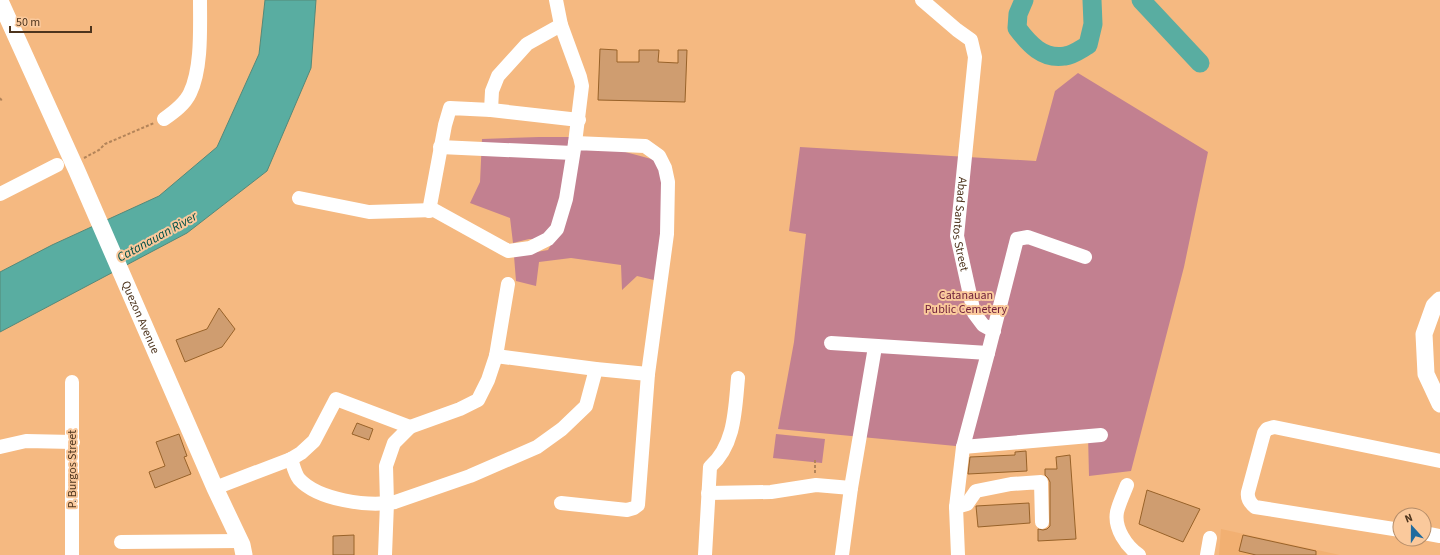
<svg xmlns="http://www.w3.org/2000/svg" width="1440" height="555" font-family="'Source Sans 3',sans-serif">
<rect width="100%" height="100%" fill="#f5b981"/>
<path fill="#f2b072" d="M1221 529 1340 555H1219Z"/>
<path fill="#c28090" d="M1078 73 1208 152 1184 267 1131 471 1089 476 1088 435 966 447 778 429 794 342 806 234 789 231 800 147 1036 161 1055 91Z
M539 137H570L557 229 538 239H529L513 243 510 218 470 203 480 182 482 139Z
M578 147 618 150 655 160 665 184 658 281 637 276 622 290 621 265 571 258 539 262 536 286 516 281 514 256 548 250 564 222Z
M776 434 825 439 822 463 773 458Z"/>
<path fill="#59ada1" stroke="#558979" d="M265 0H316L311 68 267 171 187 233 0 332V272L52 245 159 196 217 147 259 54Z"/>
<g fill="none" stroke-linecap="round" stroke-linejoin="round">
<path stroke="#59ada1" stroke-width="19" d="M1024 0 1018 14 1017 28C1029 44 1043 60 1065 56 1073 55 1081 49 1088 45L1093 24 1092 0
M1141 0 1200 63"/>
</g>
<path fill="#cf9d70" stroke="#986229" d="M600 49 617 50V62H639V50H659L658 62 678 63V50H687L685 102 598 100Z
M219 308 235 329 222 347 185 362 176 340 207 329Z
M357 423 373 429 369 440 352 434Z
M179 434 187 456 184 457 191 474 155 488 149 472 165 466 156 442Z
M1026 451 1027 471 968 474 970 457 1015 455V452Z
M1070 455 1076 539 1038 541V529L1043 530 1047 529 1050 526V482L1048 478 1045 475V469H1057L1056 457Z
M1147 490 1200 509 1183 542 1139 524Z
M1029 503 1030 523 978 527 976 506Z
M354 535V555H333V536Z
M1243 535 1316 551V555H1256L1239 551Z"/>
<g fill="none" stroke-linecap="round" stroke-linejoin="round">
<path stroke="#b38459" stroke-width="2" stroke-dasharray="3 2" stroke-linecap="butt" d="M0 98 2 101
M84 158 99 150 105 144 154 123
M815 460V474"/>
<g stroke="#fff" stroke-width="14">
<path d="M556 0 561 25 580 77 582 86 575 143"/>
<path id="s1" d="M922 0 957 30 971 40 975 57 957 236 974 313 983 325 994 331"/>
<path d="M491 110 492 91 498 76 527 44 561 25"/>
<path d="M164 119C174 112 185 104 190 93 202 68 200 28 200 0"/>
<path d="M440 147 573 153"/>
<path d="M0 194 57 165"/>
<path d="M299 198 369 212 434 210 508 251 530 248 548 239 557 229 566 199 575 143 645 146 659 156 665 168 668 182 667 234 648 374 638 505 634 508 627 510 561 503"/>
<path d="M429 211 445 125 450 108 491 110 579 120"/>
<path d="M831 343 988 353"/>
<path d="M496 356 596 369 648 374"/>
<path d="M0 447 26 441 73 442"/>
<path d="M963 447 1101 435"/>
<path d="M291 459C293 465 295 474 299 479 318 500 368 507 395 502L470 476 537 447 562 429 586 406 596 369"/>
<path d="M1127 485C1124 493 1119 503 1117 512 1114 528 1126 546 1139 555"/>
<path d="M215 488 291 459 301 453 314 441 336 399 410 427"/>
<path d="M708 493 771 492 816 485 851 488"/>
<path d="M956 507 967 504 976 491 1011 484 1041 482 1042 522"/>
<path d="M1400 530 1255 507C1250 503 1247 498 1248 492L1264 433 1267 429 1274 427 1440 461"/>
<path d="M1424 533 1440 536"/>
<path d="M121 542 240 541"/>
<path d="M72 555V382"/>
<path d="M385 555 387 503 386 466 394 443 410 427 460 409 478 400 488 380 496 356 508 284"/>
<path d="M705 555 710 467C735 445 735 410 738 378"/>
<path d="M842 555 851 488 875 347"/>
<path d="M958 555 956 507 963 447 988 353 1017 239 1028 237 1085 257"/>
<path d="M1207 555 1210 538"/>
</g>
<g stroke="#fff" stroke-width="17">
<path id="s2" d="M0 1 77 171 215 488 242 545 244 555"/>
<path d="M1440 300 1434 306 1424 334 1426 374 1440 404"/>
</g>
</g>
<g text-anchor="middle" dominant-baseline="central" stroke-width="4" stroke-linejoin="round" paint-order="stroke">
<g font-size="12" fill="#4d341d" stroke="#fac99c">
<text stroke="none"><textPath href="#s1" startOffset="249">Abad Santos Street</textPath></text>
<text stroke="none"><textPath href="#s2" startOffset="346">Quezon Avenue</textPath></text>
<text transform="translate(72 469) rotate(-90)">P. Burgos Street</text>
</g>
<g font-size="12" fill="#6e1e3a" stroke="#fac99c">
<text x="966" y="295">Catanauan<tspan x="966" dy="14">Public Cemetery</tspan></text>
</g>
<g font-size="13" font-style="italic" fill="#005048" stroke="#fac99c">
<text transform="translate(157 237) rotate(-29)">Catanauan River</text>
</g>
</g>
<g transform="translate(1412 527) rotate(339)"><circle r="19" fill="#fac99c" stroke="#b58d69"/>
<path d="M0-3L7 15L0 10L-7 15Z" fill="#206b9e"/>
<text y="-6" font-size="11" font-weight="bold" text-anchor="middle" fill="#4d341d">N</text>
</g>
<path d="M10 26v6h81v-6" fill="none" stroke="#4d341d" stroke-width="2"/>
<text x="16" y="26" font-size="12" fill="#4d341d" stroke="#fac99c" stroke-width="3" paint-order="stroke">50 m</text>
</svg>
